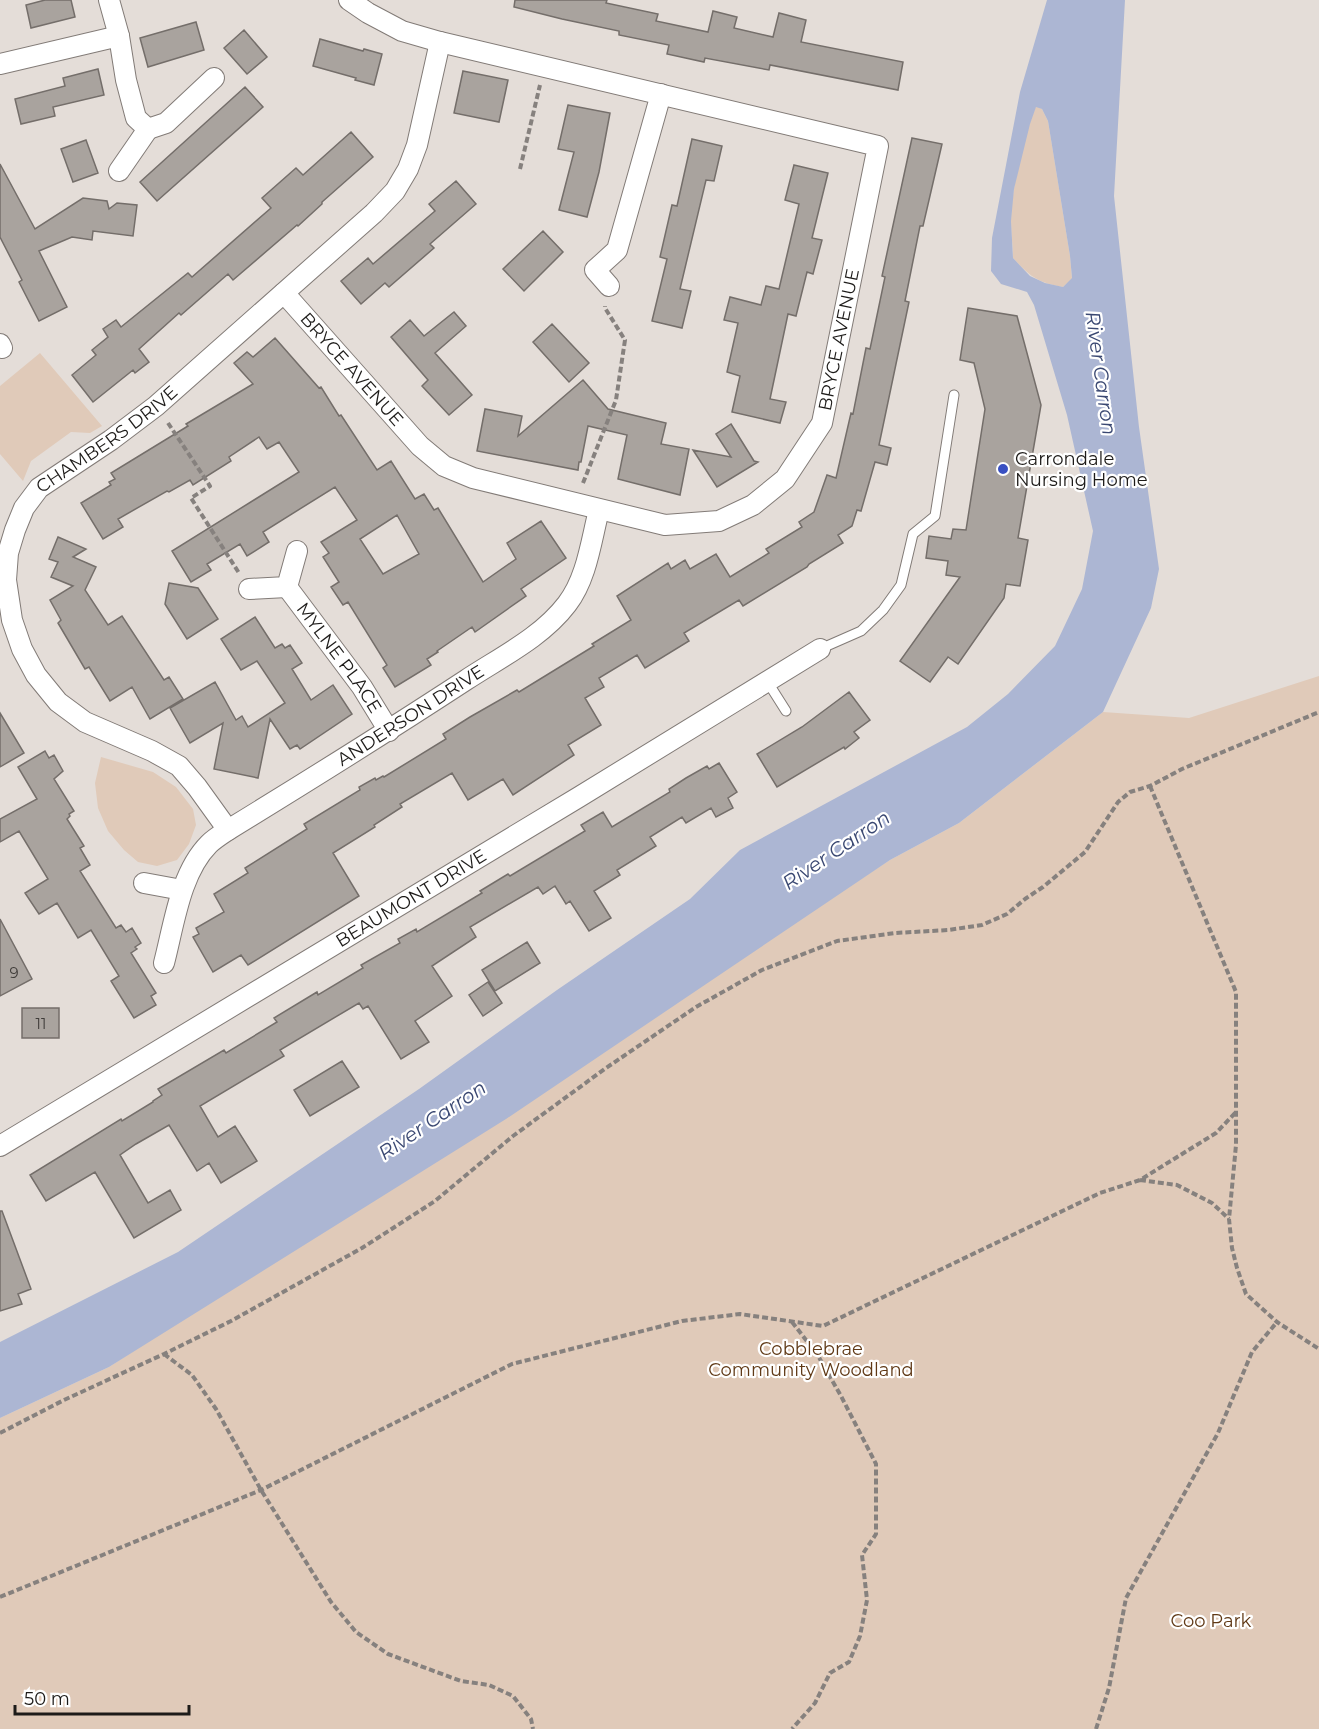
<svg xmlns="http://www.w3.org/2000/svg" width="1319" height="1729" font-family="Montserrat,sans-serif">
<rect width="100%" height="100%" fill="#e4ddd8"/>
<path fill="#e0cab9" d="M1036 106 1042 109 1048 121 1070 256 1072 279 1063 287C1037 282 1031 277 1013 258 1013 245 1011 233 1011 220 1012 185 1023 139 1036 106Z
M40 353 102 426 90 433 71 432 31 461 23 481 0 454V386Z
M1319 676V1729H0V1418L109 1367 890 860 959 823 1103 712 1189 718Z
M101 757 153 772 176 787 193 809 196 825 189 844 177 860 157 866 138 862 124 850 108 831 98 808 95 783Z"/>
<path fill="#acb6d3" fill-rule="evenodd" d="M1047 0H1125L1114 196 1139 427 1159 569 1151 608 1103 712 959 823 890 860 506 1119 109 1367 0 1418V1342L178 1252 419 1089 557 990 690 899 740 850 967 727 1008 694 1055 646 1082 589 1093 531 1067 415 1034 305 1027 292 1001 284 991 271 992 238 1020 92ZM1036 107 1042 109 1048 121 1070 256 1072 278 1063 287 1045 283 1030 276 1013 258 1011 221 1014 189 1030 124Z"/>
<path fill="#a9a39e" stroke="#746e6a" stroke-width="1.5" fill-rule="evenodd" d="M45 0H71L75 17 31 28 26 5Z
M515 0H607L606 3 658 14 656 21 708 32 713 11 737 17 734 28 773 37 779 13 806 20 801 42 903 62 898 90 770 65 769 70 705 58 704 62 667 54 669 45 619 35V31L562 19 514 7Z
M196 22 204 50 148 67 140 38Z
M244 30 267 57 247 74 224 48Z
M320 39 363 51 364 49 382 54 374 85 355 80 356 78 313 66Z
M98 69 104 95 53 107 55 116 21 124 15 99 65 86 63 78Z
M463 71 508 80 499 122 454 113Z
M245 87 263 107 157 201 140 182Z
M568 105 610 113 599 172 587 217 559 210 574 152 558 149Z
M351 132 373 157 322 202V204L298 226 297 225 233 280 228 274 181 315 179 313 139 349 149 362 135 373 133 370 93 402 72 375 96 355 92 350 108 337 103 329 116 320 121 327 188 273 192 277 271 208 262 198 296 168 303 175Z
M912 138 942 144 923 226H920L905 301 909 302 879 445 891 448 887 465 875 462 861 511 857 510 852 526 838 535 843 543 809 564 807 567 743 606 739 600 684 633 689 641 645 668 637 655 599 678 604 687 585 698 601 725 568 745 574 755 513 795 503 779 468 800 452 773 400 804 402 807 374 825 375 827 333 853 359 896 248 965 241 955 213 972 193 937 199 934 196 928 224 912 214 894 248 873 245 868 307 829 304 824 360 790 359 787 375 778 376 780 383 776 384 777 446 739 443 734 470 717 517 690 519 692 594 646 592 644 631 620 617 596 668 563 671 569 685 560 690 569 716 554 730 577 769 553 766 549 802 527 799 522 814 512 827 475 836 478 851 413 853 414 866 348 870 349 885 277 882 276Z
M692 139 722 146 714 181 706 180 680 289 691 291 682 328 652 321 667 259 660 257 672 205 677 206Z
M86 140 98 173 73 182 61 149Z
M0 164 35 229 83 198 107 201 109 209 117 203 137 205 133 236 93 231 92 240 72 237 39 251 67 307 39 321 19 282 22 280 0 237Z
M794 165 828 173 812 238 822 240 813 274 807 272 796 316 788 314 770 399 786 402 780 423 732 412 740 376 727 372 738 323 724 320 730 297 761 305 766 286 779 289 799 204 785 200Z
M456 181 476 204 430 244 434 248 389 287 385 283 361 304 341 281 368 258 373 264 435 211 429 204Z
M543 231 563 252 524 291 503 269Z
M968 308 1017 316 1041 405 1018 538 1028 540 1020 586 1006 584 1004 598 958 664 948 657 930 682 900 661 960 577 946 575 948 561 926 558 929 536 951 539 953 529 966 530 985 409 974 363 960 360Z
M454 312 466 326 435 353 472 395 449 415 422 386 428 380 391 337 410 320 424 336Z
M552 324 589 363 569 382 533 342Z
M275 338 319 388 321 387 339 416 341 415 377 470 391 461 415 499 424 494 434 510 438 508 483 582 516 559 507 543 541 521 566 558 521 589 526 596 475 632 472 627 437 651 438 652 427 659 431 665 395 687 383 668 387 665 348 602 343 605 331 587 339 582 323 557 329 553 321 542 357 520 335 487 263 532 269 542 247 556 240 544 207 564 211 570 191 582 172 551 299 472 279 442 267 449 259 437 229 457 231 461 193 485 190 480 169 492 167 491 118 519 123 527 103 539 81 503 111 485 109 482 115 479 111 473 188 426 186 424 253 384 234 363 247 352 253 357ZM397 515 419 554 383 574 360 539Z
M583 380 608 409 666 423 661 444 689 449 680 495 618 479 627 435 588 426 581 462H579L578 470 477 451 485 409 522 416 518 436Z
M731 424 754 461 758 462 717 487 693 450 731 457 716 434Z
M58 537 86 549 73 557 96 567 85 590 108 625 122 616 164 680 169 677 183 699 150 719 132 687 110 701 89 667 85 669 58 623 61 620 50 600 73 586 51 577 58 562 49 559Z
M169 583 198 588 218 619 187 639 165 604Z
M255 617 275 648 282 644 285 648 290 645 302 663 292 669 311 700 333 685 352 714 300 749 297 745 290 749 270 719 258 778 214 769 223 723 190 743 170 708 215 682 236 720 242 716 248 727 285 703 257 661 241 670 221 639Z
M849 692 870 720 854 732 859 738 845 749 844 747 777 787 757 754 802 727Z
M0 713 24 753 0 767Z
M45 751 49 758 54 755 63 771 54 779 74 811 69 814 70 816 67 819 84 846 80 848 90 865 80 871 116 928 121 925 126 932 132 928 141 943 135 947 137 949 131 953 156 993 151 996 156 1005 134 1018 111 981 119 976 91 930 78 938 57 903 39 914 25 893 48 879 19 831 0 842V819L37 799 18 767Z
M719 763 737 792 728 798 733 808 716 817 711 808 686 823 682 817 650 837 656 846 617 870 620 875 594 891 611 918 589 931 570 901 566 904 555 886 543 894 538 887 470 927 476 937 432 966 452 996 415 1021 429 1042 401 1059 368 1006 363 1009 359 1003 280 1050 284 1056 200 1106 218 1137 235 1126 257 1161 221 1183 209 1163 197 1171 169 1125 136 1144 120 1155 148 1203 170 1190 181 1210 134 1238 95 1172 46 1201 30 1175 121 1119 122 1121 153 1102V1101L162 1095 158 1089 224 1050 226 1053 277 1022 274 1018 317 992 318 995 363 968 361 965 400 943 398 939 416 929 417 932 482 893 480 891 508 874 510 876 585 831 581 825 603 812 612 827 670 792 669 789 686 778 707 766 709 769Z
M0 919 32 979 0 996Z
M527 942 540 963 495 991 482 970Z
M488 982 502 1003 483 1016 469 995Z
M22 1008H59V1038H22Z
M342 1061 359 1087 310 1116 294 1090Z
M0 1211H2L31 1289 18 1294 22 1304 0 1311Z"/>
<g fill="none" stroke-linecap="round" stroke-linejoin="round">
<g stroke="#827b77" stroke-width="11">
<path id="lane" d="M820 649 861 631 883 610 901 585 913 534 935 516 954 395
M767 681 786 711"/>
</g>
<g stroke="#827b77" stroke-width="22">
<g id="street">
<path d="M109 0 119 36 126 80 136 118 148 129 119 171"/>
<path d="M0 64 119 36"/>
<path d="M148 129 166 123 214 78"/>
<path d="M609 286 595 270 617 250 661 94"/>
<path id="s1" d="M284 293 420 446 444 466 473 478 665 525 719 521 753 505 785 479 822 423 878 146 440 42 402 31 368 13 349 0"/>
<path d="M0 344 2 348"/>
<path id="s2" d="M287 587 362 687 389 731"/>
<path d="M249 589 287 587 297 551"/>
<path id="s3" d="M228 830 197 787 179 766 152 751 85 722 58 702 36 675 22 649 12 620 6 580 8 553 15 530 24 508 39 488 111 440 156 406 374 213 395 191 408 169 417 145 440 42"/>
<path d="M144 883 182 890"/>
<path id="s4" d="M164 963C174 925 180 873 209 844 214 839 222 834 228 830 308 781 388 731 466 680 501 657 542 637 567 604 587 578 591 541 599 510"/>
<path id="s5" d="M0 1146 579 797 820 649"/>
</g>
</g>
<path stroke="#86817e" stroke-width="4" stroke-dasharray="6 3" stroke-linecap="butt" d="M520 169 540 85
M168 423 210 486 191 498 239 573
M583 483 616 400 625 340 605 308V306
M1150 786 1236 992V1145L1229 1219 1232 1248 1237 1268 1246 1294 1277 1322 1319 1349
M1140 1180 1177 1185 1212 1203 1229 1219
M792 1322 817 1354 841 1396 876 1464V1534L862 1555 867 1600 860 1636 849 1662 830 1673 815 1703 792 1729
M164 1354 192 1375 216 1409 261 1490 331 1602 356 1632 388 1654 461 1681 489 1685 513 1696 531 1719 533 1729
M0 1433 64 1400 164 1354 231 1321 362 1248 435 1201 513 1136 606 1068 696 1007 762 970 837 941 895 933 948 930 982 925 1007 914 1025 899 1043 887 1085 852 1118 802 1130 792 1150 786 1182 769 1319 712
M0 1597 261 1490 512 1364 682 1321 740 1314 823 1326 1100 1193 1140 1180 1216 1133 1236 1112
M1096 1729 1109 1688 1126 1598 1218 1433 1252 1352 1277 1322"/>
<use href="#lane" stroke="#fff" stroke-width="9"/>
<use href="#street" stroke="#fff" stroke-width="20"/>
</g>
<circle fill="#3950c2" stroke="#fff" stroke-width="2" cx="1003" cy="469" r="6"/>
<g text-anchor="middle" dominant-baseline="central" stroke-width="4.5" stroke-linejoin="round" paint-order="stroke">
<g font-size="15" fill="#403d3a">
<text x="14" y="972">9</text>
<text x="41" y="1023">11</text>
</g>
<g font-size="18" fill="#1d1b19" stroke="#fff">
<text stroke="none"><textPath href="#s1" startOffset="750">BRYCE AVENUE</textPath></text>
<text stroke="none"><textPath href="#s1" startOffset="102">BRYCE AVENUE</textPath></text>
<text stroke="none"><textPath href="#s3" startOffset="537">CHAMBERS DRIVE</textPath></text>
<text stroke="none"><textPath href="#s2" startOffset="88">MYLNE PLACE</textPath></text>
<text stroke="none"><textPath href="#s4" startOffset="368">ANDERSON DRIVE</textPath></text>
<text stroke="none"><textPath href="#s5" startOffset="480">BEAUMONT DRIVE</textPath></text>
</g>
<g font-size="18" fill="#1d1b19" stroke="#fff" text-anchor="start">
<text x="1015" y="459">Carrondale<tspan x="1015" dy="21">Nursing Home</tspan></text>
</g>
<g font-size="18" fill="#603916" stroke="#fff">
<text x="811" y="1349">Cobblebrae<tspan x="811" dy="21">Community Woodland</tspan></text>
<text x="1211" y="1621">Coo Park</text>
</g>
<g font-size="20" font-style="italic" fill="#3a4872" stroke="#fff">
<text transform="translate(1101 373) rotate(82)">River Carron</text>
<text transform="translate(836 850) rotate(-34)">River Carron</text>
<text transform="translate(432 1120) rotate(-34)">River Carron</text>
</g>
</g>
<path d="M15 1705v9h174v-9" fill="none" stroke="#1d1b19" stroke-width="3"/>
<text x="24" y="1705" font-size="18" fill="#1d1b19" stroke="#ffffff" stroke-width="4.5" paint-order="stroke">50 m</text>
</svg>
